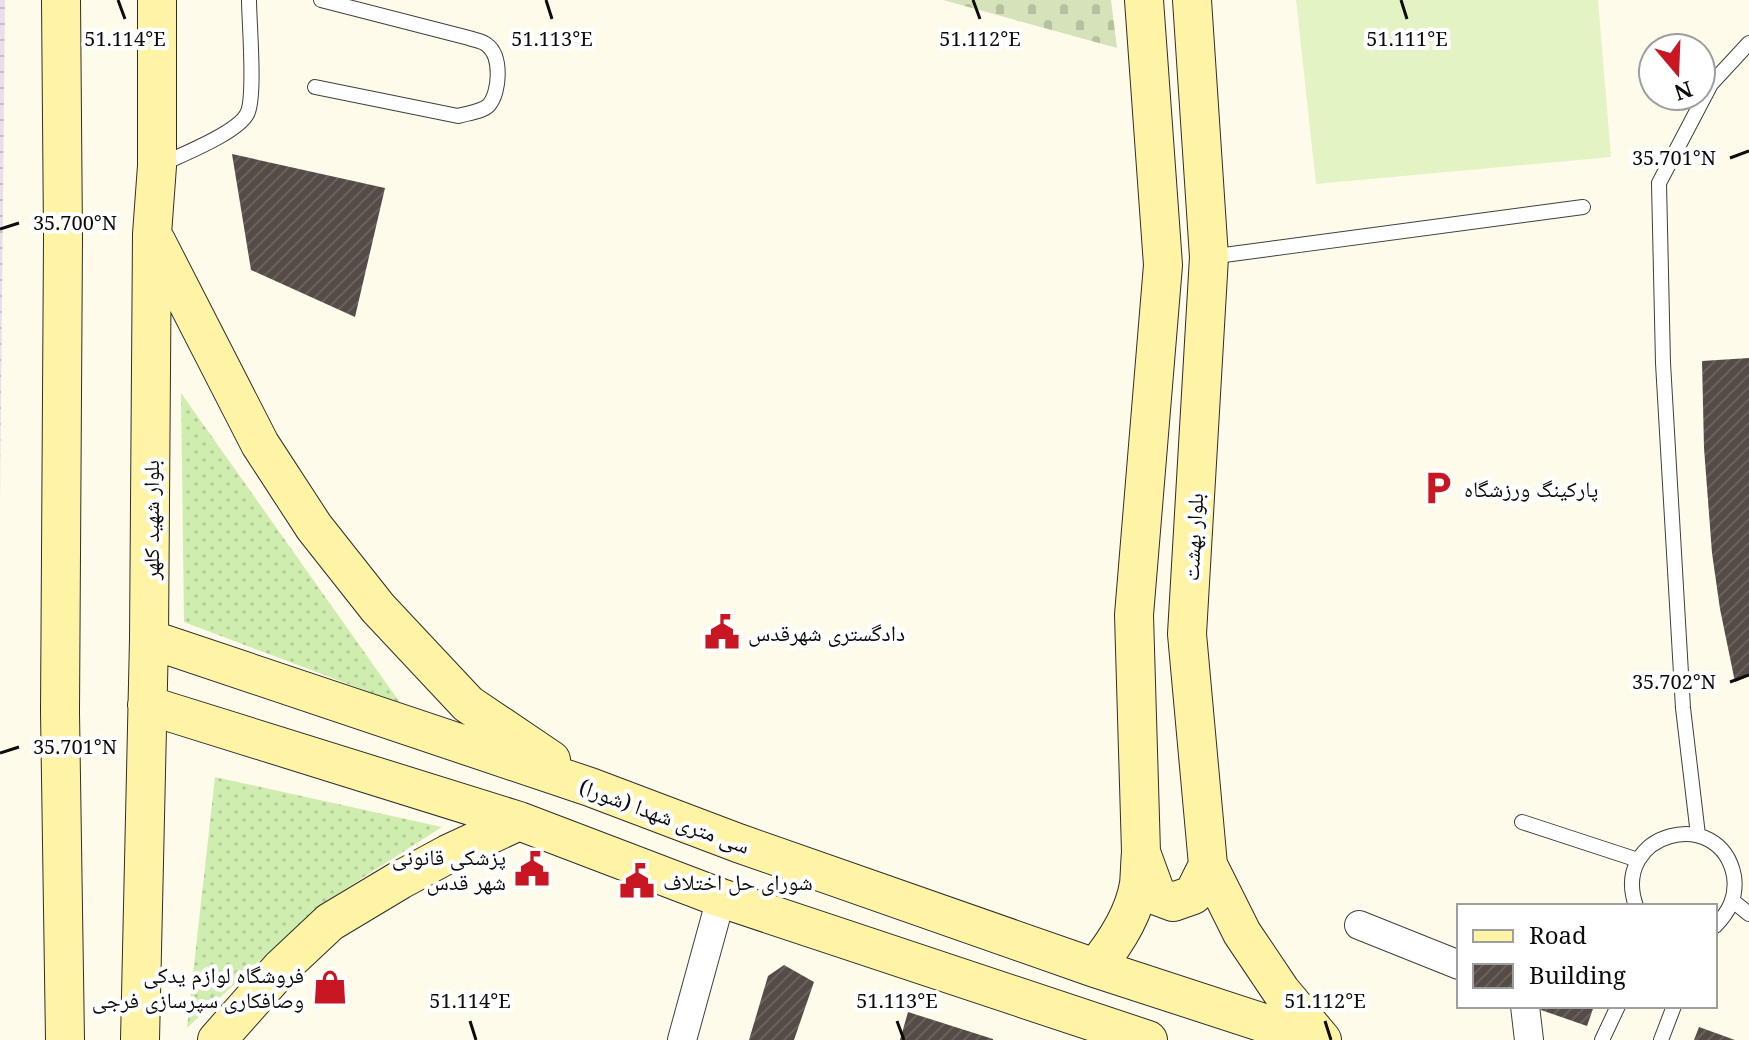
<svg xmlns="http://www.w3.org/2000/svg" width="1749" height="1040" font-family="'Noto Serif','Noto Naskh Arabic',serif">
<defs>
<pattern id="industrial-grid" width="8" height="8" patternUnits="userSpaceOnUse" patternTransform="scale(2)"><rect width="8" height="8" fill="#eadeec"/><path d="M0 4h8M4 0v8" fill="none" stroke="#c8bdc9"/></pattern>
<pattern id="grass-dots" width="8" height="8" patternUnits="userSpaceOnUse" patternTransform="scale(2)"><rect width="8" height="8" fill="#d0edb0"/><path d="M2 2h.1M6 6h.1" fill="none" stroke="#b1ca96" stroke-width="1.8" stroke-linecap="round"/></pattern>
<pattern id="cemetery-stones" width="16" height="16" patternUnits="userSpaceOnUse" patternTransform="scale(2)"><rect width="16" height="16" fill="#d6e3ba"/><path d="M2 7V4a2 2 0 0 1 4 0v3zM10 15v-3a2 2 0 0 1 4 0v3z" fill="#b6c29f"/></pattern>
<pattern id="building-hatch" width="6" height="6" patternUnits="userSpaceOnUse" patternTransform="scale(2)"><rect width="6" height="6" fill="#554c47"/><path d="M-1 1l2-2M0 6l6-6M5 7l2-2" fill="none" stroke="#68615d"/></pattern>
</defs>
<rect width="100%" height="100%" fill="#fffbea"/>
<path fill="url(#industrial-grid)" d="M0 0H5L0 503Z"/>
<path fill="url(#grass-dots)" d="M181 393 401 704 184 622Z
M215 777 442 827 320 905 187 1028Z"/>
<path fill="url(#cemetery-stones)" d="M943 0H1111L1117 48Z"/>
<path fill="#e3f3c3" d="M1296 0H1598L1611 157 1316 184Z"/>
<path fill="url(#building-hatch)" d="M232 154 385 188 355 317 251 270Z
M1749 358V676L1735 682 1720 609 1712 553 1704 448 1702 361Z
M784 965 814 982 794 1040H749L768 976Z
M1542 1006H1594L1587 1026 1541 1010Z
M908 1012 993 1039V1040H900Z
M1699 1027 1735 1040H1694Z"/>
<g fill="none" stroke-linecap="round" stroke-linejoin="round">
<g stroke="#3f3f3f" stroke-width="16">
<path id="lane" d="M315 87 458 116C468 113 482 112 489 105 500 92 502 56 487 45 483 41 474 40 469 38L321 0
M160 165C181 155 237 133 247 114 256 98 249 22 249 0
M1209 257 1583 207
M1522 822 1638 860
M1698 835 1683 708 1663 363 1659 183 1711 84 1749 43
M1733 901 1749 914
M1636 906C1610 832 1720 804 1734 876 1737 897 1729 912 1715 926
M1602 1040 1618 1006
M1661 1040 1674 1006"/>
</g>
<g stroke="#3f3f3f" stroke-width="30">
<path id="street" d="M1359 925 1459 965
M1525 1006 1529 1040
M682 1040 721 898"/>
</g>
<g stroke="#2e2e2e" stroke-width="40">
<path id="secondary" d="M61 0 63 237 60 712 65 1040
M1192 0 1209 257 1187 634 1208 865 1242 933 1281 991 1322 1040
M156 241 260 444 314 527 378 608 468 704 551 760
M149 639 590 787 738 843 1095 968 1316 1040
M147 705 519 821 721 898 1148 1040
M1142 855 1157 896 1173 902 1193 895 1208 865
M1095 968C1114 945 1134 914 1139 884 1140 874 1140 863 1141 852L1134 615 1163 265 1144 0
M140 1040 149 639 152 234 157 166V0
M217 1040 281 968 330 922 400 880 448 854 519 821"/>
</g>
<use href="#lane" stroke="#fff" stroke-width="14"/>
<use href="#street" stroke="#fff" stroke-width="28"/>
<use href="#secondary" stroke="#fff4a5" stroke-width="38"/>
</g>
<path fill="none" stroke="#0c0c0c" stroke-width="3" d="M118 0 125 19M546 0 552 19M973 0 980 19M1401 0 1407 19M1730 158 1749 151M0 229 19 223M1730 682 1749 675M0 753 19 747M470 1021 476 1040M897 1021 904 1040M1325 1021 1331 1040"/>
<defs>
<g id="parking-bare" transform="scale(2.76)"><path d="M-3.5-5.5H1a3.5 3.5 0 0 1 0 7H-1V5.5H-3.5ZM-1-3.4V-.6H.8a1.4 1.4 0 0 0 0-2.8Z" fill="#c81722" stroke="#fff" stroke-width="2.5" paint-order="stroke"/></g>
<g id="civic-bare" transform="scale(2.76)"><path d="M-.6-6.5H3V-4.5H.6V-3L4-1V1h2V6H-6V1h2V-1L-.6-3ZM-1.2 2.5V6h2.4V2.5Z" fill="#c81722" stroke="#fff" stroke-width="2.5" paint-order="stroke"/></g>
<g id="shop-bare" transform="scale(2.76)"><path d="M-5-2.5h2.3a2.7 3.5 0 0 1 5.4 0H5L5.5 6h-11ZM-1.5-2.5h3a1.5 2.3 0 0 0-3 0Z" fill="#c81722" stroke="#fff" stroke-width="2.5" paint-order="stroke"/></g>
</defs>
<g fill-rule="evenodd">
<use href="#parking-bare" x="1438" y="488"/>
<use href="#civic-bare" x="722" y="632"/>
<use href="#civic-bare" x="532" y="869"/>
<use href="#civic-bare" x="637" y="881"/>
<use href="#shop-bare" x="330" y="987"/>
</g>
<g text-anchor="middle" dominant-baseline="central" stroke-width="8" stroke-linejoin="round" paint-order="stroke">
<g font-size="22" fill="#0c0c0c" stroke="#fff" text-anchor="start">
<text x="1464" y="488">پارکینگ ورزشگاه</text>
<text x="748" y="632">دادگستری شهرقدس</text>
<text x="506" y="856" text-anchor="end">پزشکی قانونی<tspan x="506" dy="25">شهر قدس</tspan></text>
<text x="663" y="881">شورای حل اختلاف</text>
<text x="304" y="974" text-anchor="end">فروشگاه لوازم یدکی<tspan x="304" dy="25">وصافکاری سپرسازی فرجی</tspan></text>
</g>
<g font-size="22" fill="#0c0c0c" stroke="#fff">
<text transform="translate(150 520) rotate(-90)">بلوار شهید کلهر</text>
<text transform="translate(1192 537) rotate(-87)">بلوار بهشت</text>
<text transform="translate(665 815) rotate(20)">سی متری شهدا (شورا)</text>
</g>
</g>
<g font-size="20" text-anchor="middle" fill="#0c0c0c" stroke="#fff" stroke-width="8" stroke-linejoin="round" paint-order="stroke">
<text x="125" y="46">51.114°E</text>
<text x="552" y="46">51.113°E</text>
<text x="980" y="46">51.112°E</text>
<text x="1407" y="46">51.111°E</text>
<text x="1674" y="165">35.701°N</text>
<text x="75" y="230">35.700°N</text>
<text x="1674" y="689">35.702°N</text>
<text x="75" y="754">35.701°N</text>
<text x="470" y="1008">51.114°E</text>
<text x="897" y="1008">51.113°E</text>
<text x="1325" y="1008">51.112°E</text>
</g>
<rect x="1457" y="904" width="260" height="104" fill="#ffffff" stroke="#9e9e9e" stroke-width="2"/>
<rect x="1473" y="930" width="40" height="12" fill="#fff4a5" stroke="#9e9e9e" stroke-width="2"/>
<text x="1529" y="944" font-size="24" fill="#0c0c0c">Road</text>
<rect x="1473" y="964" width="40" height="24" fill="url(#building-hatch)" stroke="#9e9e9e" stroke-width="2"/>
<text x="1529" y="984" font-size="24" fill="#0c0c0c">Building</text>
<g transform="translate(1677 72) rotate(161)"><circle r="38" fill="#ffffff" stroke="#9e9e9e" stroke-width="2"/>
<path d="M0-6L14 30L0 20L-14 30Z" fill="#c81722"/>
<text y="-12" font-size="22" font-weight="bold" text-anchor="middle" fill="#0c0c0c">N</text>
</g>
</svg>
